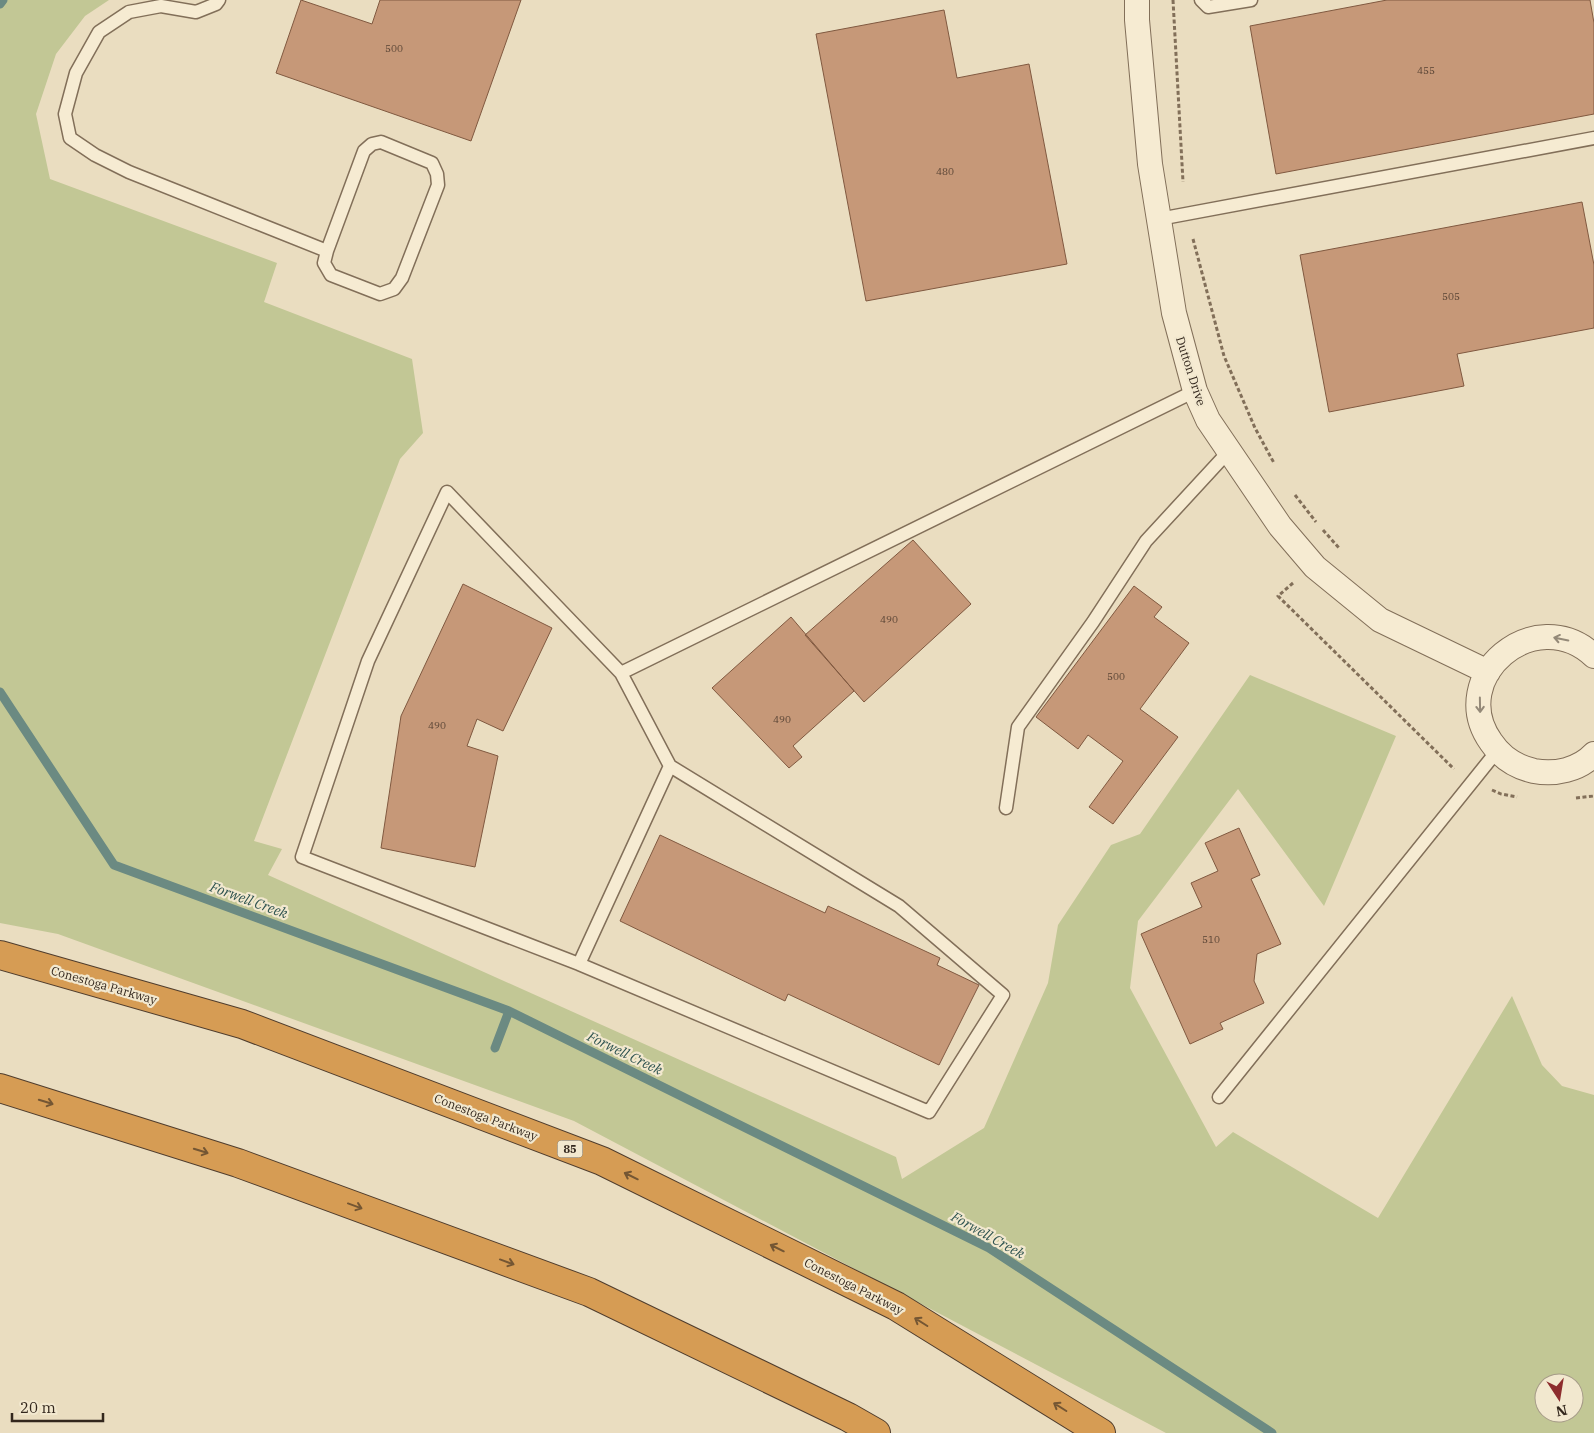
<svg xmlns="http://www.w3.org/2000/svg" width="1594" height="1433" font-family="'IBM Plex Serif',serif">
<rect width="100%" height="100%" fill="#eaddc0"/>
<path fill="#c2c795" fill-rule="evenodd" d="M0 0H109L85 16 56 54 36 114 50 179 277 263 264 302 412 359 423 433 400 459 254 841 282 849 268 875 896 1157 902 1179 984 1128 1048 983 1058 925 1111 845 1140 834 1250 675 1396 736 1324 906 1238 789 1138 921 1130 988 1216 1147 1233 1132 1378 1218 1512 996 1542 1065 1562 1086 1594 1095V1433H1166L574 1121 58 934 0 923ZM1544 1383H1574V1413H1544Z"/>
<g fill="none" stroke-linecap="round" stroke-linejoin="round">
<path stroke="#6b8a82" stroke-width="9" d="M0 4 3 0
M0 692 114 865 509 1011 989 1248 1272 1433
M495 1048 509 1011"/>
</g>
<path fill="#c69878" stroke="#805940" d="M301 0 372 24 380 0H521L471 141 276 73Z
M1387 0H1590L1594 23V114L1276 174 1250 26Z
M944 10 957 78 1029 64 1067 264 866 301 816 34Z
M1582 202 1594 265V328L1457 354 1464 386 1329 412 1300 255Z
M913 540 971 604 864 702 805 635Z
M463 584 552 628 503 731 477 719 467 746 498 756 475 867 381 848 401 716Z
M1134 586 1162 607 1154 617 1189 643 1140 709 1178 737 1113 824 1089 807 1123 761 1088 735 1078 749 1036 717Z
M791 617 854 691 793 746 802 757 789 768 712 688Z
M1239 828 1260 875 1251 879 1281 944 1257 954 1254 981 1264 1003 1220 1023 1223 1029 1190 1044 1141 934 1202 907 1191 883 1218 871 1205 843Z
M660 835 825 913 828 906 940 958 937 965 979 985 939 1065 788 994 785 1001 620 921Z"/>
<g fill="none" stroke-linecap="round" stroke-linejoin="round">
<g stroke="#826f59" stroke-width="15">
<path id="service" d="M219 0 216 4 196 12 161 6 129 12 99 32 76 73 65 114 70 138 95 155 129 172 327 251
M1201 0 1208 7 1251 0
M381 142 432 163 437 174 438 185 402 278 394 289 380 294 331 275 324 263 327 251 364 151 372 144Z
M1159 219 1594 138
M621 673 670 766 579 964 302 857 368 661 447 492 621 673 1195 391
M1006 808 1018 727 1093 622 1146 541 1229 451
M579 964 929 1112 1003 995 899 906 670 766
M1219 1097 1497 751"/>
</g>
<g stroke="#826f59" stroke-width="26">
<path id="minor" d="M1137 0V20L1150 164 1174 313 1195 391 1208 420 1280 526 1315 567 1380 620 1488 672
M1594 656C1535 601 1445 677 1491 742 1501 757 1516 767 1534 771 1555 775 1579 770 1594 754"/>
</g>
<g stroke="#503d2d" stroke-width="30">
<path id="motorway" d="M0 955 242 1024 602 1161 896 1306 1101 1433
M0 1088 238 1163 589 1292 848 1417 876 1433"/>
</g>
<path stroke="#826f59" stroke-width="3" stroke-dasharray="4 2.5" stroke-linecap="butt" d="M1173 0 1183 182
M1193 239 1224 356 1255 428 1274 463
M1295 495 1316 522
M1323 530 1339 548 1338 549
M1293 583 1278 596 1454 769
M1492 790 1501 794 1517 797
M1576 798 1594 796"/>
<use href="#service" stroke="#f6ebd2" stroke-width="12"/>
<use href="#minor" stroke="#f6ebd2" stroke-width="24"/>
<use href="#motorway" stroke="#d69c54" stroke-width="28"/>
</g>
<defs><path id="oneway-shaft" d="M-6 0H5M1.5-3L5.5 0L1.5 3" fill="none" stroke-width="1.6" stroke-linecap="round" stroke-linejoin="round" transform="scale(1.25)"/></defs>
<g stroke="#948978">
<use href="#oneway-shaft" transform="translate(1561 639) rotate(-168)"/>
<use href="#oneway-shaft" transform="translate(1480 705) rotate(89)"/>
</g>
<g stroke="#745633">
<use href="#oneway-shaft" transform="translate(46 1102) rotate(17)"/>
<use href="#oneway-shaft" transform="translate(201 1151) rotate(17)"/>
<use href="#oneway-shaft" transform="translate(631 1176) rotate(-154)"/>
<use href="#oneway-shaft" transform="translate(355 1206) rotate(20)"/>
<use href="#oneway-shaft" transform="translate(777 1248) rotate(-154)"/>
<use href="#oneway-shaft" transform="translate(507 1262) rotate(20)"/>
<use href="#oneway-shaft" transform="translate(921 1322) rotate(-148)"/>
<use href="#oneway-shaft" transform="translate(1060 1407) rotate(-148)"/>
</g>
<g text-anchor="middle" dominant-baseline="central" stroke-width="4.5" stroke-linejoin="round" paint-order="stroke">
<g font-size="10" fill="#584334">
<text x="394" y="48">500</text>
<text x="1426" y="70">455</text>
<text x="945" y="171">480</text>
<text x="1451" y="296">505</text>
<text x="889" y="619">490</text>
<text x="1116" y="676">500</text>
<text x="782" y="719">490</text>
<text x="437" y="725">490</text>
<text x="1211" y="939">510</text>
</g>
<rect fill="#f2e8cf" stroke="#6c6152" stroke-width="1" x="557.5" y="1140.5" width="25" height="17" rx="4"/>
<g font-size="11" font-weight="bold" fill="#33271d">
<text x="570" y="1149">85</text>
</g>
<g font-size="12" fill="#33271d" stroke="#f2e8cf">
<text transform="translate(1191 371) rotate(72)">Dutton Drive</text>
<text transform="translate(104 985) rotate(16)">Conestoga Parkway</text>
<text transform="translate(486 1117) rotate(21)">Conestoga Parkway</text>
<text transform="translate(854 1286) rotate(27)">Conestoga Parkway</text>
</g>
<g font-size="14" font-style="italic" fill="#2d524f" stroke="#f2e8cf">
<text transform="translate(249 900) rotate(20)">Forwell Creek</text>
<text transform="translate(625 1053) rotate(26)">Forwell Creek</text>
<text transform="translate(988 1235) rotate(29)">Forwell Creek</text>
</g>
</g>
<g transform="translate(1559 1398) rotate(168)"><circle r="24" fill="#f2e8cf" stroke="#a69b88"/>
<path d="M0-4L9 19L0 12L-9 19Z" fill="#8d2d2e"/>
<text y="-8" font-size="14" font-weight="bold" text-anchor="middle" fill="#33271d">N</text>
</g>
<path d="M12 1413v8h91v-8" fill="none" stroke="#33271d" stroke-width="2.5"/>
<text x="20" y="1413" font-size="15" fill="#33271d" stroke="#f2e8cf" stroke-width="4" paint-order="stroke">20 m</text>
</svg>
